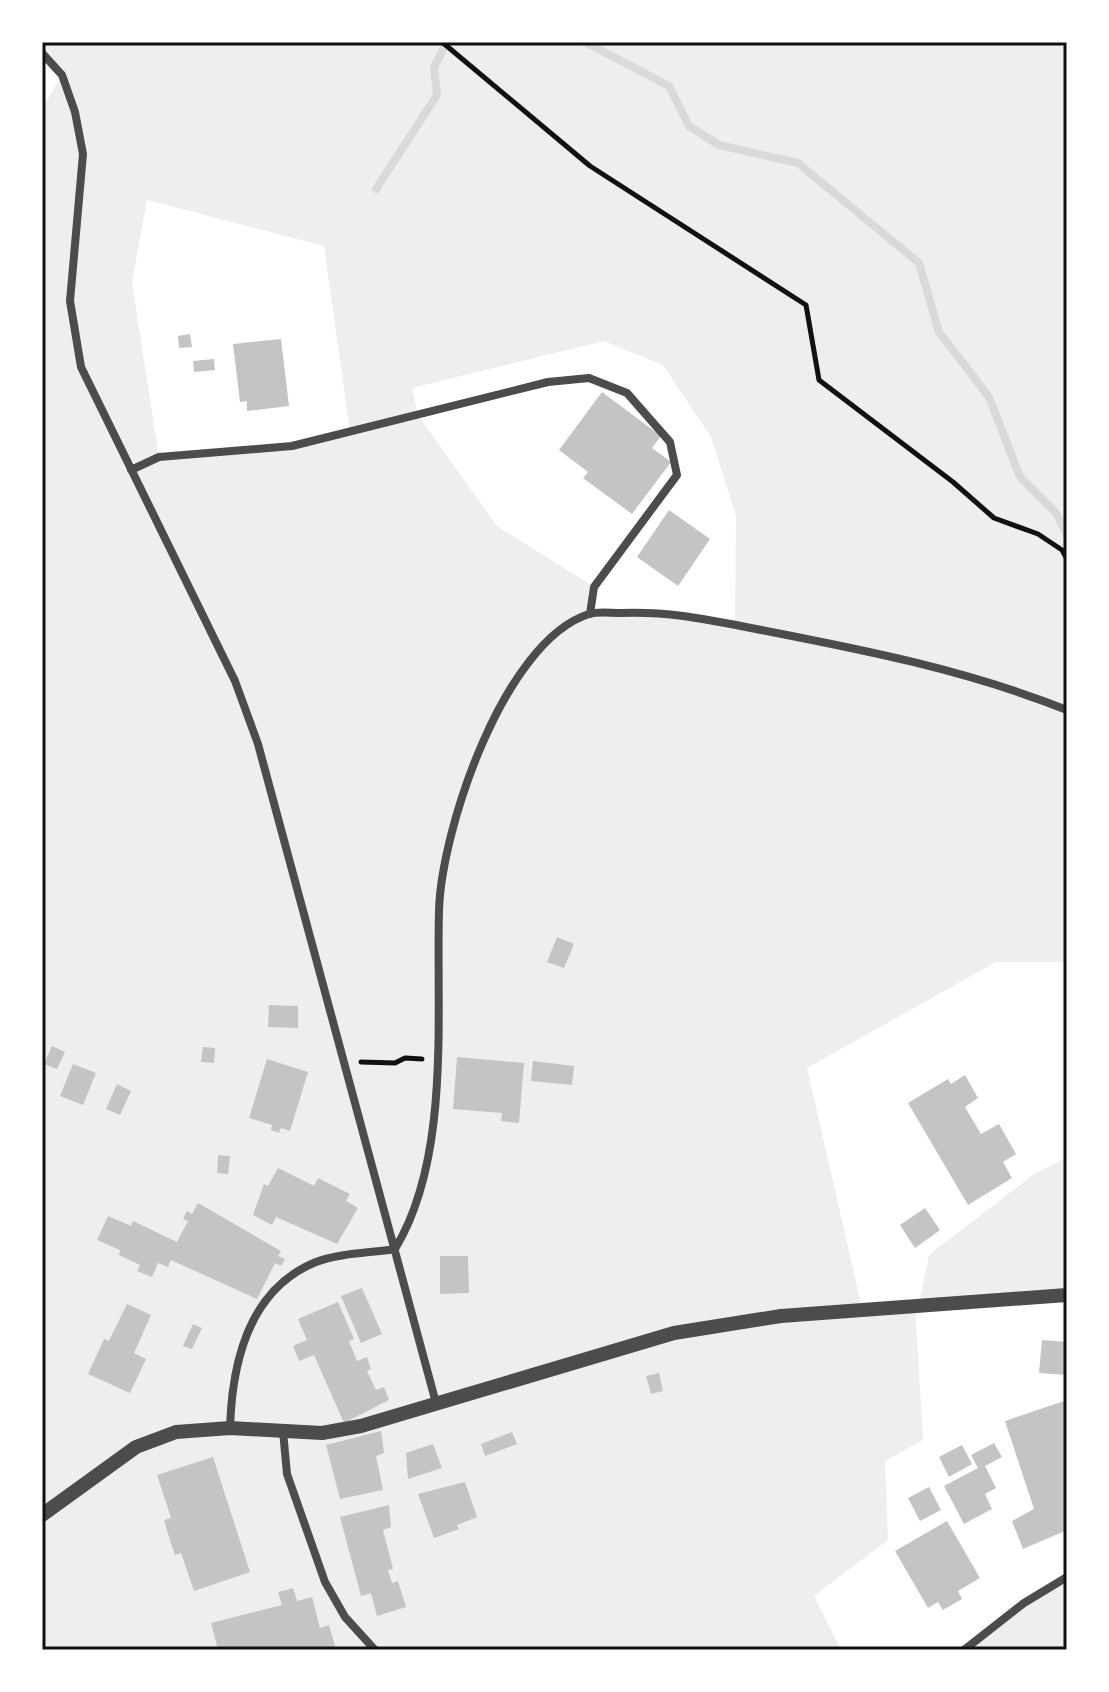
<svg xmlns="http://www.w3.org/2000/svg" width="1109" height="1692" font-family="Arial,sans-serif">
<rect width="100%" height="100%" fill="#fff"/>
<path fill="#eee" fill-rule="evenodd" d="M42 42H1067V962H996L807 1068 862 1308 915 1304 923 1440 885 1461 888 1540 814 1596 841 1650H42V109L62 75 42 53ZM147 200 324 246 350 432 292 446 159 457 132 283ZM604 341 663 365 711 437 736 516 735 625 665 611 590 614 594 587 497 526 418 415 412 388Z
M1067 1157V1295L919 1304 929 1255 1034 1174Z
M1067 1577V1650H964Z"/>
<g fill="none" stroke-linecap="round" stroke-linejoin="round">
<path stroke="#d9d9d9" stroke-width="8" d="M585 42 669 86 689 126 719 145 798 163 919 263 939 332 989 397 1020 477 1056 513 1067 535
M376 189 437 95 434 67 447 42"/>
</g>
<path fill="#c4c4c4" d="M190 334 192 347 179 348 178 336Z
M281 339 289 406 247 411V401L240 402 233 344Z
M214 359 215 370 194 372 193 361Z
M602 392 661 436 652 448 671 462 632 514 583 478 588 472 559 450Z
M669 510 710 539 678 586 637 557Z
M557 937 574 944 564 968 547 962Z
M269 1005 298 1006V1028L268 1027Z
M52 1046 65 1052 57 1069 44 1064Z
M203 1047 215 1048 214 1063 201 1062Z
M457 1057 524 1063 519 1123 501 1121 502 1113 453 1109Z
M267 1059 308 1072 290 1131 281 1128 279 1133 271 1130 272 1125 249 1118Z
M533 1061 574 1066 572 1085 531 1081Z
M73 1064 96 1073 83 1105 60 1096Z
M965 1075 978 1098 965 1107 981 1134 999 1124 1016 1154 1003 1162 1012 1178 968 1205 908 1103 948 1079 951 1084Z
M117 1084 131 1091 120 1115 106 1109Z
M218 1155 230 1156 228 1174 217 1173Z
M278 1168 314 1186 318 1178 350 1194 346 1201 358 1208 337 1244 276 1217 272 1225 253 1215 264 1184 268 1186Z
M198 1203 281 1251 278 1256 285 1259 281 1266 275 1263 257 1299 171 1260 168 1267 158 1263 152 1277 137 1271 140 1265 119 1255 120 1250 97 1240 108 1216 131 1226 133 1221 177 1242 188 1221 183 1219 187 1211 192 1214Z
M925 1208 940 1230 915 1248 900 1225Z
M440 1256H468L469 1293 440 1294Z
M362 1288 382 1334 361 1343 341 1296Z
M338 1302 354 1339 349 1341 357 1361 367 1357 371 1369 367 1371 376 1390 384 1387 389 1400 344 1423 314 1355 299 1361 293 1346 307 1340 298 1319Z
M127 1304 151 1315 134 1353 146 1359 130 1393 88 1374 104 1339 109 1341Z
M193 1324 202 1328 192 1349 183 1346Z
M1042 1340 1067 1342V1375L1039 1373Z
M659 1373 663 1391 651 1394 646 1376Z
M1067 1400V1530L1023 1549 1012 1521 1034 1509 1005 1421Z
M381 1431 384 1453 376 1456 383 1490 340 1499 326 1445Z
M512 1432 517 1444 485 1456 481 1444Z
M994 1443 1002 1457 985 1466 996 1488 985 1494 992 1509 964 1524 944 1486 978 1468 971 1455Z
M433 1444 442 1468 408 1479 406 1453Z
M962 1445 972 1464 949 1477 939 1457Z
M213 1457 250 1572 194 1591 181 1553 175 1555 169 1537 164 1520 171 1518 157 1475Z
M465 1482 477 1517 457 1525 459 1529 434 1538 418 1494Z
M929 1487 941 1510 920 1521 908 1498Z
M389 1505 391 1527 383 1530 393 1569 388 1570 392 1583 398 1581 406 1607 377 1616 371 1593 361 1596 340 1517Z
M947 1521 980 1578 958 1591 962 1599 943 1610 938 1602 928 1608 895 1551Z
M293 1588 297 1601 312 1597 320 1628 329 1625 336 1649 218 1650 211 1623 282 1605 278 1592Z"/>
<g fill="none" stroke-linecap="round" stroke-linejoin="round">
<path stroke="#111" stroke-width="5" d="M442 42 590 166 806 305 819 380 953 482 994 518 1038 534 1062 550 1067 559
M361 1062 395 1063 405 1058 422 1059"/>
<path stroke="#4c4c4c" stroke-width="8" d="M42 53 62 75 75 112 83 154 70 301 81 367 235 681 258 744 436 1403
M131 470 159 457 292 446 548 382 589 378 627 393 670 442 677 475 594 587 590 614
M230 1428C232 1363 249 1289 316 1262 339 1253 370 1253 395 1249 451 1157 436 1015 439 911 441 830 504 641 589 614 598 611 611 613 620 613 667 611 705 619 751 628 859 649 964 669 1067 710
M283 1431 287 1474 325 1582 345 1617 375 1650
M964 1650 1024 1603 1067 1577"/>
<path stroke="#4c4c4c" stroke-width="14" d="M42 1515 136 1447 176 1432 230 1428 322 1433 361 1426 674 1333 781 1316 1067 1295"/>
</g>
<rect width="1109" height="1692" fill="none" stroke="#ffffff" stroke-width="88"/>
<rect x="44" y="44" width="1021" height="1604" fill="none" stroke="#111" stroke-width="3"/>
</svg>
